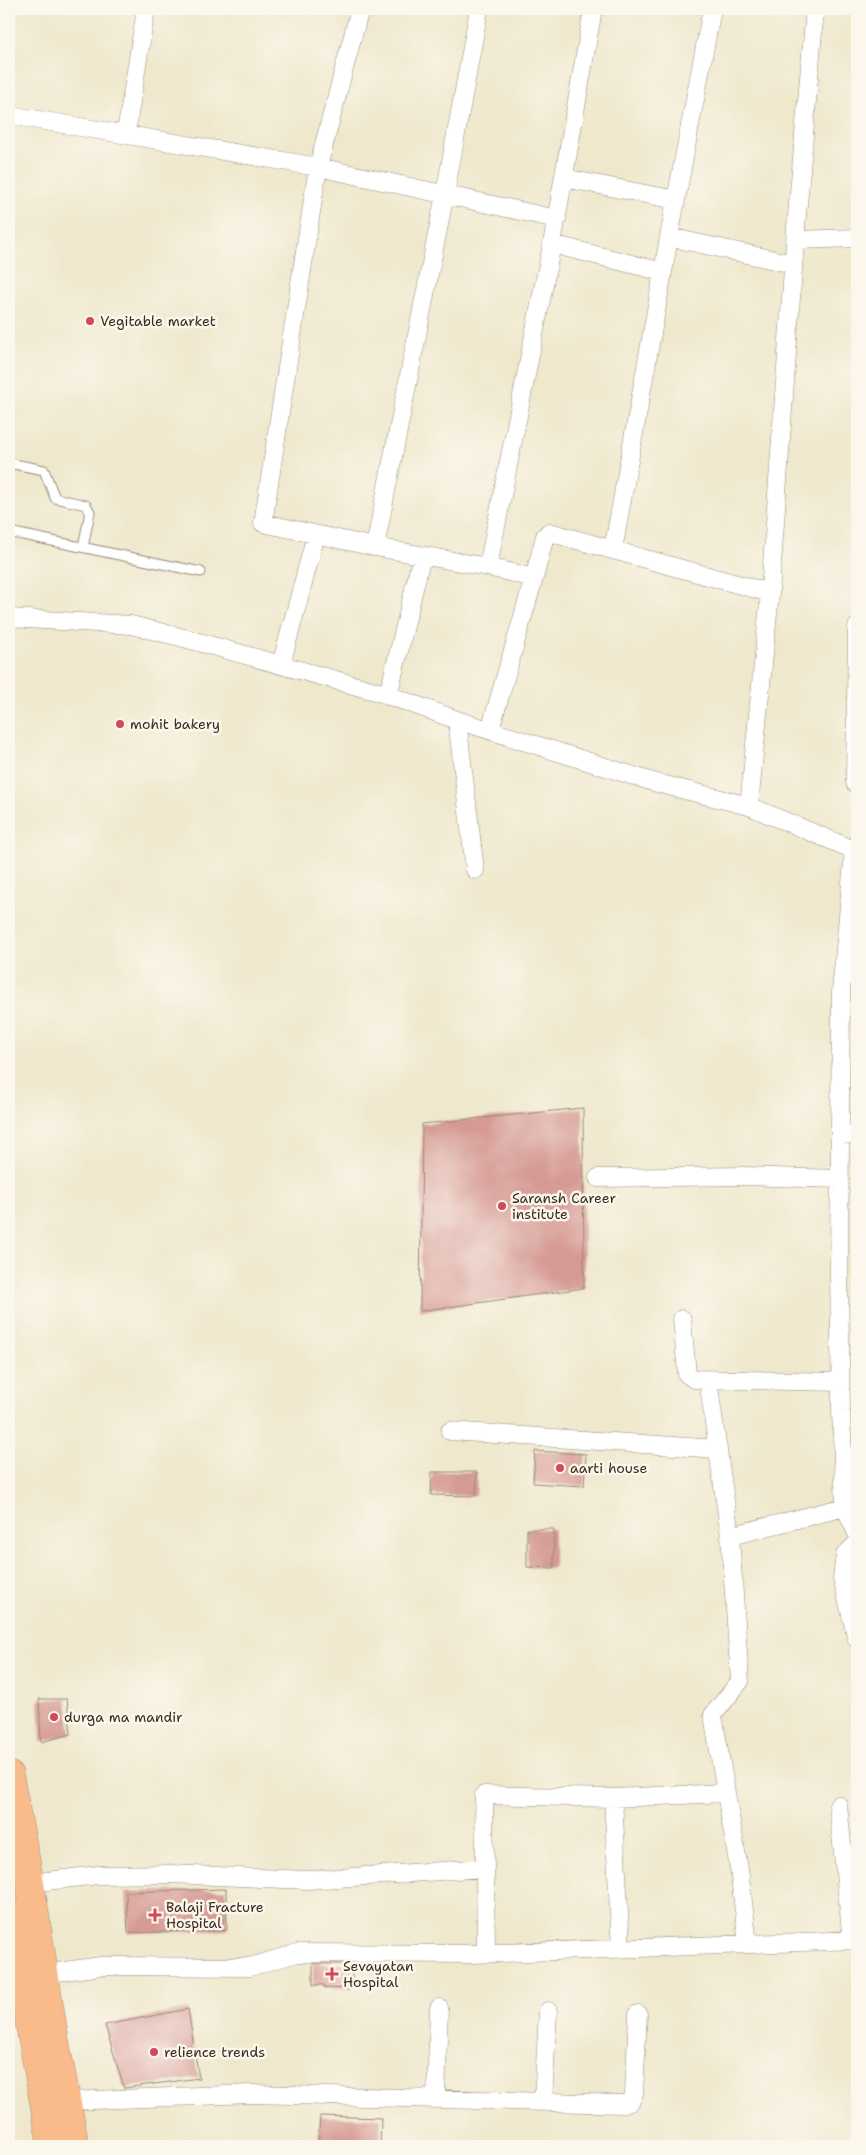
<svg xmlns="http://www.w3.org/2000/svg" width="866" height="2155" font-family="'Shantell Sans',sans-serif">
<rect width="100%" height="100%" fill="#fbf7ec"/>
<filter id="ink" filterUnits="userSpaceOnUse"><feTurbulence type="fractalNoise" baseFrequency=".02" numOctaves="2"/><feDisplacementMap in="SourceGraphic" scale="10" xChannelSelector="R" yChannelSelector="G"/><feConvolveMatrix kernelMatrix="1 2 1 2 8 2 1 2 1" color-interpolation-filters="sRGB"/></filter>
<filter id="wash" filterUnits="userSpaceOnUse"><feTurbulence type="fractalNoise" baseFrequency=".0096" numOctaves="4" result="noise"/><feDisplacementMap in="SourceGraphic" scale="20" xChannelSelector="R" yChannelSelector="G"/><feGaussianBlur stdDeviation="1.12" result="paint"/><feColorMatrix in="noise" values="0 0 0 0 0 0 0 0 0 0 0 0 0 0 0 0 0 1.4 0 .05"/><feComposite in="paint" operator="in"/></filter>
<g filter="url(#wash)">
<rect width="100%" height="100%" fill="#efe8cd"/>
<g id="blocks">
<path fill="#d69a94" d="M583 1108 584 1288 420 1311 422 1124Z
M535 1451 586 1454 584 1486 533 1483Z
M432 1472H477L476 1496 431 1495Z
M527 1529H554V1568L527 1567Z
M39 1699H67L71 1734 41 1742Z
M226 1889 227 1930 128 1933 126 1892Z
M313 1964H352V1989L324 1988V1985H313Z
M188 2009 199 2078 124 2088 105 2025Z
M320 2116 381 2118 380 2146H318Z"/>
</g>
</g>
<g filter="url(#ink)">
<use href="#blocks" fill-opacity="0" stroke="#958976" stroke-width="1"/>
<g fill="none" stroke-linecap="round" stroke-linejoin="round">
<g stroke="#958976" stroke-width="11">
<path id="lane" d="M9 463 44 470 55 498 86 505 90 512 83 547
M9 532 201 572"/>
</g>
<g stroke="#958976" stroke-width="19">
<path id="street" d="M360 9 318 167 263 523 375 547 488 567 534 578 545 536 549 532 613 550
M815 9 796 227 770 593 749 806 854 850 841 992 839 1272 841 1411 845 1507 857 1533
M9 115 318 167 557 219
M126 133 146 9
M564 178 676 200
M669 237 712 9
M795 240 857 238
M552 244 663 272 669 237 793 264
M663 272 613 550 770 593
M375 547 445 194 479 9
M488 567 552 244 593 9
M9 618 131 625 184 638 382 693 457 720 653 782 749 806
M281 665 316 535
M388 696 422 556
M457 720 475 870
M490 730 534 578
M855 783 857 627
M840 1135 857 1134
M598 1178 743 1176 840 1179
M682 1319 687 1374 694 1379 840 1382
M708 1380 730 1536
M450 1431 718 1449
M857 1543 845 1555 842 1578 857 1639
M726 1793 713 1715 740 1681 730 1536 845 1507
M838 1805 852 1941
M30 1883 98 1875 170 1874 308 1880 485 1868
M748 1944 857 1940
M486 1953 484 1795 613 1798
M43 1974 101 1966 250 1967 297 1953 471 1954 748 1944 739 1869 726 1793 613 1798 621 1949
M436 2099 439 2008
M66 2101 252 2094 623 2104 630 2102 634 2094 638 2014
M543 2102 548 2011"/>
</g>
<g stroke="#958976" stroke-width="29">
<path id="primary" d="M9 1775 30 1883 54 2036 75 2146
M9 1911 52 2146"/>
</g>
<use href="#lane" stroke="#fff" stroke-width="9"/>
<use href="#street" stroke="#fff" stroke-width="18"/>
<use href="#primary" stroke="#fabb8b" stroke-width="28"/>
</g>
</g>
<g fill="#d1495b" stroke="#fbf7ec" stroke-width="2">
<circle cx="90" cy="321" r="5"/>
<circle cx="120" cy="724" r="5"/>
<circle cx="502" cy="1206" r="5"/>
<circle cx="560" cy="1468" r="5"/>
<circle cx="54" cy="1717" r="5"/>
<path d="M152.5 1907.5h5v5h5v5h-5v5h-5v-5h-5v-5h5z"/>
<path d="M329.5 1966.5h5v5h5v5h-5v5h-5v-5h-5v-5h5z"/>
<circle cx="154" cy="2052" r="5"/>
</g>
<g text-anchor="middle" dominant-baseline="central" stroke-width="5" stroke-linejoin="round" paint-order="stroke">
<g font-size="14" fill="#3b2a1e" stroke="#fbf7ec" text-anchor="start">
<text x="100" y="321">Vegitable market</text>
<text x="130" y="724">mohit bakery</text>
<text x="512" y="1198">Saransh Career<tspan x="512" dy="16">institute</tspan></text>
<text x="570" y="1468">aarti house</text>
<text x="64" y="1717">durga ma mandir</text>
<text x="166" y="1907">Balaji Fracture<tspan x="166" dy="16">Hospital</tspan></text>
<text x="343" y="1966">Sevayatan<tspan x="343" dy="16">Hospital</tspan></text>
<text x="164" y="2052">relience trends</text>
</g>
</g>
<rect width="866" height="2155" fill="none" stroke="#fbf7ec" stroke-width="30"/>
</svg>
